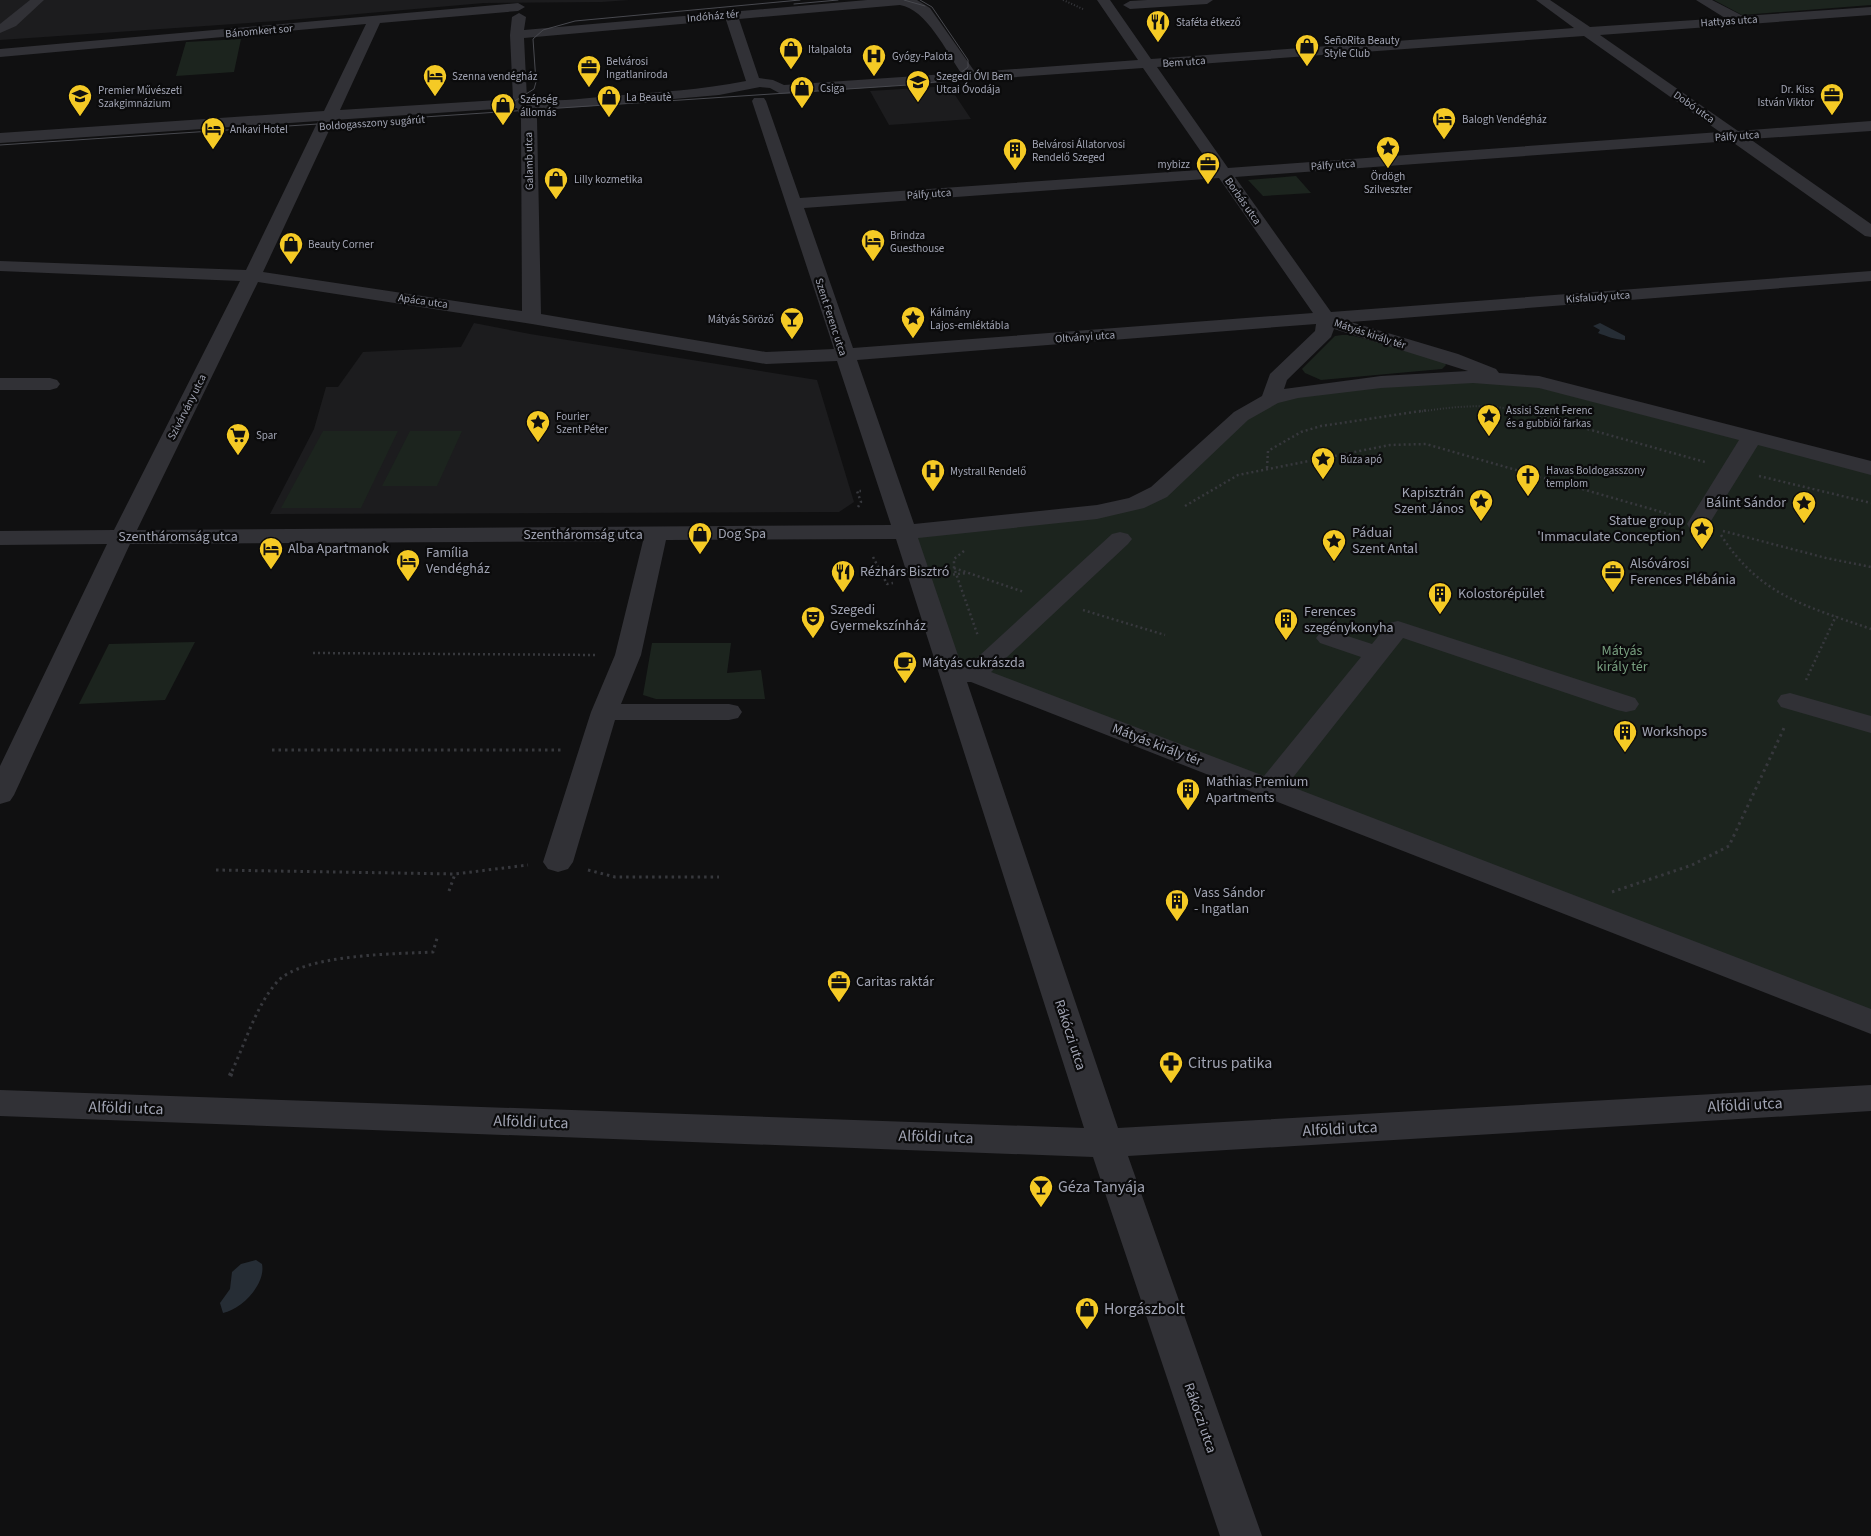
<svg xmlns="http://www.w3.org/2000/svg" width="1871" height="1536" font-family="'Source Sans 3',sans-serif">
<rect width="100%" height="100%" fill="#101011"/>
<path fill="#1c1c1e" d="M0 0H629L602 2 484 3 277 21 0 40Z
M949 86 971 119 889 125 870 91Z
M474 323 530 334 817 380 854 502 839 512 270 514 314 429 326 387H338L363 352 461 347Z"/>
<path fill="#1c241e" d="M1714 0H1871V5L1742 15Z
M241 39 234 72 176 76 186 42Z
M1296 176 1311 193 1263 196 1248 180Z
M1342 335H1350L1437 358 1444 361 1446 365 1442 369 1321 380 1305 373 1302 369 1335 336Z
M1500 378 1871 468V1022L974 674 951 676 905 532 1136 503 1241 416 1297 392Z
M323 431H398L361 508H281Z
M410 431H462L437 486H382Z
M195 642 165 700 79 704 109 644Z
M652 643H731L727 673 761 670 765 699H656L643 695Z"/>
<path fill="#262d35" d="M1600 323 1625 336V340C1616 340 1606 336 1598 333L1600 330 1593 326Z
M256 1260 262 1264C266 1284 242 1309 223 1313L220 1303 230 1289 232 1272 241 1264Z"/>
<g fill="none" stroke-linecap="round" stroke-linejoin="round">
<path stroke="#37383d" stroke-width="2" stroke-dasharray="1 2" stroke-linecap="butt" d="M1063 0 1083 9
M1419 412C1456 406 1489 403 1526 412"/>
<path stroke="#37383d" stroke-width="2.5" stroke-dasharray="2 3" stroke-linecap="butt" d="M1520 410 1705 462
M1267 468 1268 451 1301 432 1321 426 1428 410
M1759 476 1871 503
M1185 506 1238 475 1390 445 1426 444 1672 515
M858 507 861 502 857 491H861
M1723 531 1826 558 1871 567
M1721 535C1760 596 1806 606 1871 629
M964 551 954 559V568L978 636
M873 557 887 584 893 583
M954 568 1024 592
M948 575 967 573
M1083 610 1165 635
M313 653 597 655
M1806 680 1836 616"/>
<path stroke="#37383d" stroke-width="3" stroke-dasharray="2.5 4" stroke-linecap="butt" d="M272 750H561
M216 870 455 874
M588 870 615 877H719
M449 891 455 874 528 865
M1612 892 1692 865 1729 846 1785 726
M232 1071C246 1041 256 1006 277 982 302 954 396 954 433 952L438 935"/>
<path stroke="#37383d" stroke-width="4.5" stroke-dasharray="3 5" stroke-linecap="butt" d="M230 1076 233 1069"/>
<path fill="#313136" fill-rule="evenodd" d="M30 0H44L16 26 0 33V24Z
M867 0H917L930 8 975 72 1138 60 1097 0H1110L1151 59 1574 28 1536 0H1550L1590 27 1725 18 1696 0H1712L1743 16 1871 7V15L1600 35 1738 131 1871 121V131L1750 139 1871 224V237L1865 236 1731 141 1235 177 1331 312 1871 271V281L1351 322 1458 354 1496 369 1499 373 1539 376 1871 461V475L1758 445 1706 529 1698 531 1690 529 1687 524 1739 440 1539 388 1473 383 1381 388 1298 398 1278 403 1248 420 1167 497 1144 508 1097 519 918 538 962 667H967L1112 534 1120 532 1128 534 1132 539 1128 544 991 672 1264 776 1361 657 1320 643 1316 638 1320 633 1329 630 1372 644 1389 623 1398 621 1635 698 1639 704 1635 710 1626 712 1617 710 1403 638 1287 785 1871 1009V1034L971 682H967L1118 1128 1871 1085V1111L1128 1156 1262 1536H1220L1093 1157 0 1116V1090L1084 1128 896 539 666 540 641 655 621 704H729L738 706 742 712 738 718 729 720H615L573 862 568 869 558 872 548 869 543 862 591 712 615 655 643 541 130 544 14 795 10 801 0 804V766L107 544 0 545V531L114 530 240 281 0 271V261L246 270 318 121 0 143V133L324 111 366 24 0 57V49L518 3 525 7 518 11 380 23 340 110 513 99 510 35 512 17 519 13 526 17 524 30ZM900 5C926 9 947 52 961 73L784 85 773 80 759 78 739 19ZM726 20 746 81C702 90 656 92 612 96 585 98 554 103 527 99L524 38ZM1584 36 1720 132 1228 168 1157 67ZM1143 68 1213 169 800 198 766 101 764 98H754L752 101 834 349 766 352 541 314 537 119 532 109 582 107 719 95 760 87 770 88 781 94ZM511 108H517L521 119 522 311 263 272 334 120ZM1219 178 1313 313 853 348 804 208ZM258 282 532 324 766 364 837 361 891 525 137 530ZM1316 324 1315 331 1270 374 1262 396 1234 412 1151 487 1129 498 1097 505 914 524 857 360ZM1334 329 1468 371 1381 376 1284 389 1287 380 1331 337Z
M1147 0H1213L1207 4 1130 9 1123 5 1130 1Z
M0 378H50L57 380 60 384 57 388 50 390H0Z
M1790 693 1871 716V733L1781 707 1777 701 1781 695Z"/>
<path stroke="#48494f" stroke-width="1" d="M904 0 925 6
M794 4 838 0
M495 107 513 102 534 89 536 82 533 39 543 30 575 21 800 0
M0 145 908 85C930 83 951 82 968 67V60L932 7 920 0"/>
</g>
<defs>
<g id="restaurant-pin" transform="scale(1.25)"><path d="M0 17L-7.5 6A9.5 9.5 0 1 1 7.5 6Z" fill="#f5ca25" stroke="#0b0b0c"/><path d="M-5-6h1v4h1v-4h1v4h1v-4h1v5L-1.5 .5V6h-2V.5L-5-1ZM5-6V6H3V1.5H1.5Q1.5-4 5-6Z" fill="#111"/></g>
<g id="shop-pin" transform="scale(1.25)"><path d="M0 17L-7.5 6A9.5 9.5 0 1 1 7.5 6Z" fill="#f5ca25" stroke="#0b0b0c"/><path d="M-5-2.5h2.3a2.7 3.5 0 0 1 5.4 0H5L5.5 6h-11ZM-1.5-2.5h3a1.5 2.3 0 0 0-3 0Z" fill="#111"/></g>
<g id="hospital-pin" transform="scale(1.25)"><path d="M0 17L-7.5 6A9.5 9.5 0 1 1 7.5 6Z" fill="#f5ca25" stroke="#0b0b0c"/><path d="M-5-5h3v3.5h4V-5h3V5h-3V1.5h-4V5h-3Z" fill="#111"/></g>
<g id="office-pin" transform="scale(1.25)"><path d="M0 17L-7.5 6A9.5 9.5 0 1 1 7.5 6Z" fill="#f5ca25" stroke="#0b0b0c"/><path d="M-6-3h4V-5.5h4V-3h4V5H-6ZM-1-4.5V-3h2v-1.5ZM-6 0V1H6V0Z" fill="#111"/></g>
<g id="hotel-pin" transform="scale(1.25)"><path d="M0 17L-7.5 6A9.5 9.5 0 1 1 7.5 6Z" fill="#f5ca25" stroke="#0b0b0c"/><path d="M-6-4.5h1.5V1H6V5H4.5V3h-9V5H-6ZM-4 0a1.8 1.8 0 1 1 3.6 0ZM.5 0V-2.5h3Q6-2.5 6 0Z" fill="#111"/></g>
<g id="school-pin" transform="scale(1.25)"><path d="M0 17L-7.5 6A9.5 9.5 0 1 1 7.5 6Z" fill="#f5ca25" stroke="#0b0b0c"/><path d="M0-5L7-2L0 1L-7-2ZM-4 1L0 2.5L4 1V4Q0 6-4 4Z" fill="#111"/></g>
<g id="sight-pin" transform="scale(1.25)"><path d="M0 17L-7.5 6A9.5 9.5 0 1 1 7.5 6Z" fill="#f5ca25" stroke="#0b0b0c"/><path d="M0-6L1.8-2.2L6-1.7L2.9 1.2L3.7 5.4L0 3.3L-3.7 5.4L-2.9 1.2L-6-1.7L-1.8-2.2Z" fill="#111"/></g>
<g id="building-pin" transform="scale(1.25)"><path d="M0 17L-7.5 6A9.5 9.5 0 1 1 7.5 6Z" fill="#f5ca25" stroke="#0b0b0c"/><path d="M-4-6H4V6H1V3H-1V6H-4ZM-2.5-4.3h1.7v1.8h-1.7ZM.8-4.3h1.7v1.8H.8ZM-2.5-1h1.7V.8h-1.7ZM.8-1h1.7V.8H.8Z" fill="#111"/></g>
<g id="bar-pin" transform="scale(1.25)"><path d="M0 17L-7.5 6A9.5 9.5 0 1 1 7.5 6Z" fill="#f5ca25" stroke="#0b0b0c"/><path d="M-6-5H6L.8 .8V4.5H3.5V6h-7V4.5H-.8V.8Z" fill="#111"/></g>
<g id="supermarket-pin" transform="scale(1.25)"><path d="M0 17L-7.5 6A9.5 9.5 0 1 1 7.5 6Z" fill="#f5ca25" stroke="#0b0b0c"/><path d="M-6-5.5h2.5l.6 2H6L4.5 2H-2.5L-4.4-4H-6ZM-1.5 3.2a1.3 1.3 0 1 0 .1 0ZM3 3.2a1.3 1.3 0 1 0 .1 0Z" fill="#111"/></g>
<g id="church-pin" transform="scale(1.25)"><path d="M0 17L-7.5 6A9.5 9.5 0 1 1 7.5 6Z" fill="#f5ca25" stroke="#0b0b0c"/><path d="M-1.2-6h2.4v3.5h3.3v2.4h-3.3V6h-2.4V-.1h-3.3v-2.4h3.3Z" fill="#111"/></g>
<g id="theatre-pin" transform="scale(1.25)"><path d="M0 17L-7.5 6A9.5 9.5 0 1 1 7.5 6Z" fill="#f5ca25" stroke="#0b0b0c"/><path d="M-5-5.5Q0-4 5-5.5V0Q5 5 0 6Q-5 5-5 0ZM-3.3-2.5H-1v1.5H-3.3ZM1-2.5H3.3v1.5H1ZM-2.8 1Q0 5.5 2.8 1Z" fill="#111"/></g>
<g id="cafe-pin" transform="scale(1.25)"><path d="M0 17L-7.5 6A9.5 9.5 0 1 1 7.5 6Z" fill="#f5ca25" stroke="#0b0b0c"/><path d="M-5.5-4.5H6V0H3Q3 3.5 0 3.5H-2.5Q-5.5 3.5-5.5 0ZM3-3.2v2h1.7v-2ZM-6 4.5H4V6H-6Z" fill="#111"/></g>
<g id="pharmacy-pin" transform="scale(1.25)"><path d="M0 17L-7.5 6A9.5 9.5 0 1 1 7.5 6Z" fill="#f5ca25" stroke="#0b0b0c"/><path d="M-2-6h4v4h4v4h-4v4h-4v-4h-4v-4h4Z" fill="#111"/></g>
</defs>
<g fill-rule="evenodd">
<use href="#restaurant-pin" x="1158" y="22"/>
<use href="#shop-pin" x="1307" y="46"/>
<use href="#shop-pin" x="791" y="49"/>
<use href="#hospital-pin" x="874" y="56"/>
<use href="#office-pin" x="589" y="67"/>
<use href="#hotel-pin" x="435" y="76"/>
<use href="#school-pin" x="918" y="82"/>
<use href="#shop-pin" x="802" y="88"/>
<use href="#office-pin" x="1832" y="95"/>
<use href="#school-pin" x="80" y="96"/>
<use href="#shop-pin" x="609" y="97"/>
<use href="#shop-pin" x="503" y="105"/>
<use href="#hotel-pin" x="1444" y="119"/>
<use href="#hotel-pin" x="213" y="129"/>
<use href="#sight-pin" x="1388" y="148"/>
<use href="#building-pin" x="1015" y="150"/>
<use href="#office-pin" x="1208" y="164"/>
<use href="#shop-pin" x="556" y="179"/>
<use href="#hotel-pin" x="873" y="241"/>
<use href="#shop-pin" x="291" y="244"/>
<use href="#sight-pin" x="913" y="318"/>
<use href="#bar-pin" x="792" y="319"/>
<use href="#sight-pin" x="1489" y="416"/>
<use href="#sight-pin" x="538" y="422"/>
<use href="#supermarket-pin" x="238" y="435"/>
<use href="#sight-pin" x="1323" y="459"/>
<use href="#hospital-pin" x="933" y="471"/>
<use href="#church-pin" x="1528" y="476"/>
<use href="#sight-pin" x="1481" y="501"/>
<use href="#sight-pin" x="1804" y="503"/>
<use href="#sight-pin" x="1702" y="529"/>
<use href="#shop-pin" x="700" y="534"/>
<use href="#sight-pin" x="1334" y="541"/>
<use href="#hotel-pin" x="271" y="549"/>
<use href="#hotel-pin" x="408" y="561"/>
<use href="#restaurant-pin" x="843" y="572"/>
<use href="#office-pin" x="1613" y="572"/>
<use href="#building-pin" x="1440" y="594"/>
<use href="#theatre-pin" x="813" y="618"/>
<use href="#building-pin" x="1286" y="620"/>
<use href="#cafe-pin" x="905" y="663"/>
<use href="#building-pin" x="1625" y="732"/>
<use href="#building-pin" x="1188" y="790"/>
<use href="#building-pin" x="1177" y="901"/>
<use href="#office-pin" x="839" y="982"/>
<use href="#pharmacy-pin" x="1171" y="1063"/>
<use href="#bar-pin" x="1041" y="1187"/>
<use href="#shop-pin" x="1087" y="1309"/>
</g>
<g text-anchor="middle" dominant-baseline="central" stroke-width="4.5" stroke-linejoin="round" paint-order="stroke">
<g font-size="11" fill="#a1a4b3" stroke="#0b0b0c">
<text transform="translate(713 16) rotate(-5)">Indóház tér</text>
<text transform="translate(1729 21) rotate(-4)">Hattyas utca</text>
<text transform="translate(259 31) rotate(-5)">Bánomkert sor</text>
<text transform="translate(1184 62) rotate(-4)">Bem utca</text>
<text transform="translate(1694 107) rotate(35)">Dobó utca</text>
<text transform="translate(372 123) rotate(-4)">Boldogasszony sugárút</text>
<text transform="translate(1737 136) rotate(-4)">Pálfy utca</text>
<text transform="translate(529 161) rotate(-91)">Galamb utca</text>
<text transform="translate(1333 165) rotate(-4)">Pálfy utca</text>
<text transform="translate(929 194) rotate(-4)">Pálfy utca</text>
<text transform="translate(1243 201) rotate(55)">Borbás utca</text>
<text transform="translate(1598 297) rotate(-4)">Kisfaludy utca</text>
<text transform="translate(423 301) rotate(8)">Apáca utca</text>
<text transform="translate(831 317) rotate(72)">Szent Ferenc utca</text>
<text transform="translate(1370 334) rotate(18)">Mátyás király tér</text>
<text transform="translate(1085 337) rotate(-4)">Oltványi utca</text>
<text transform="translate(187 407) rotate(-63)">Szivárvány utca</text>
</g>
<g font-size="11" fill="#a1a4b3" stroke="#0b0b0c" text-anchor="start">
<text x="1176" y="22">Staféta étkező</text>
<text x="1324" y="40">SeñoRita Beauty<tspan x="1324" dy="13">Style Club</tspan></text>
<text x="808" y="49">Italpalota</text>
<text x="892" y="56">Gyógy-Palota</text>
<text x="606" y="61">Belvárosi<tspan x="606" dy="13">Ingatlaniroda</tspan></text>
<text x="452" y="76">Szenna vendégház</text>
<text x="936" y="76">Szegedi ÓVI Bem<tspan x="936" dy="13">Utcai Óvodája</tspan></text>
<text x="820" y="88">Csiga</text>
<text x="1814" y="89" text-anchor="end">Dr. Kiss<tspan x="1814" dy="13">István Viktor</tspan></text>
<text x="98" y="90">Premier Művészeti<tspan x="98" dy="13">Szakgimnázium</tspan></text>
<text x="626" y="97">La Beautè</text>
<text x="520" y="99">Szépség<tspan x="520" dy="13">állomás</tspan></text>
<text x="1462" y="119">Balogh Vendégház</text>
<text x="230" y="129">Ankavi Hotel</text>
<text x="1032" y="144">Belvárosi Állatorvosi<tspan x="1032" dy="13">Rendelő Szeged</tspan></text>
<text x="1190" y="164" text-anchor="end">mybizz</text>
<text x="1388" y="176" text-anchor="middle">Ördögh<tspan x="1388" dy="13">Szilveszter</tspan></text>
<text x="574" y="179">Lilly kozmetika</text>
<text x="890" y="235">Brindza<tspan x="890" dy="13">Guesthouse</tspan></text>
<text x="308" y="244">Beauty Corner</text>
<text x="930" y="312">Kálmány<tspan x="930" dy="13">Lajos-emléktábla</tspan></text>
<text x="774" y="319" text-anchor="end">Mátyás Söröző</text>
<text x="1506" y="410">Assisi Szent Ferenc<tspan x="1506" dy="13">és a gubbiói farkas</tspan></text>
<text x="556" y="416">Fourier<tspan x="556" dy="13">Szent Péter</tspan></text>
<text x="256" y="435">Spar</text>
<text x="1340" y="459">Búza apó</text>
<text x="1546" y="470">Havas Boldogasszony<tspan x="1546" dy="13">templom</tspan></text>
<text x="950" y="471">Mystrall Rendelő</text>
</g>
<g font-size="14" fill="#a1a4b3" stroke="#0b0b0c" text-anchor="start">
<text x="1464" y="493" text-anchor="end">Kapisztrán<tspan x="1464" dy="16">Szent János</tspan></text>
<text x="1786" y="503" text-anchor="end">Bálint Sándor</text>
<text x="1684" y="521" text-anchor="end">Statue group<tspan x="1684" dy="16">'Immaculate Conception'</tspan></text>
<text x="1352" y="533">Páduai<tspan x="1352" dy="16">Szent Antal</tspan></text>
<text x="718" y="534">Dog Spa</text>
<text x="288" y="549">Alba Apartmanok</text>
<text x="426" y="553">Família<tspan x="426" dy="16">Vendégház</tspan></text>
<text x="1630" y="564">Alsóvárosi<tspan x="1630" dy="16">Ferences Plébánia</tspan></text>
<text x="860" y="572">Rézhárs Bisztró</text>
<text x="1458" y="594">Kolostorépület</text>
<text x="830" y="610">Szegedi<tspan x="830" dy="16">Gyermekszínház</tspan></text>
<text x="1304" y="612">Ferences<tspan x="1304" dy="16">szegénykonyha</tspan></text>
<text x="922" y="663">Mátyás cukrászda</text>
<text x="1642" y="732">Workshops</text>
<text x="1206" y="782">Mathias Premium<tspan x="1206" dy="16">Apartments</tspan></text>
<text x="1194" y="893">Vass Sándor<tspan x="1194" dy="16">- Ingatlan</tspan></text>
<text x="856" y="982">Caritas raktár</text>
</g>
<g font-size="14" fill="#a1a4b3" stroke="#0b0b0c">
<text x="583" y="535">Szentháromság utca</text>
<text x="178" y="537">Szentháromság utca</text>
<text transform="translate(1157 745) rotate(21)">Mátyás király tér</text>
<text transform="translate(1070 1035) rotate(72)">Rákóczi utca</text>
<text transform="translate(1200 1418) rotate(71)">Rákóczi utca</text>
</g>
<g font-size="14" fill="#779e7f" stroke="#0b0b0c">
<text x="1622" y="651">Mátyás<tspan x="1622" dy="16">király tér</tspan></text>
</g>
<g font-size="16" fill="#a1a4b3" stroke="#0b0b0c" text-anchor="start">
<text x="1188" y="1063">Citrus patika</text>
<text x="1058" y="1187">Géza Tanyája</text>
<text x="1104" y="1309">Horgászbolt</text>
</g>
<g font-size="16" fill="#a1a4b3" stroke="#0b0b0c">
<text transform="translate(1745 1105) rotate(-3)">Alföldi utca</text>
<text transform="translate(126 1108) rotate(2)">Alföldi utca</text>
<text transform="translate(531 1122) rotate(2)">Alföldi utca</text>
<text transform="translate(1340 1129) rotate(-3)">Alföldi utca</text>
<text transform="translate(936 1137) rotate(2)">Alföldi utca</text>
</g>
</g>
</svg>
